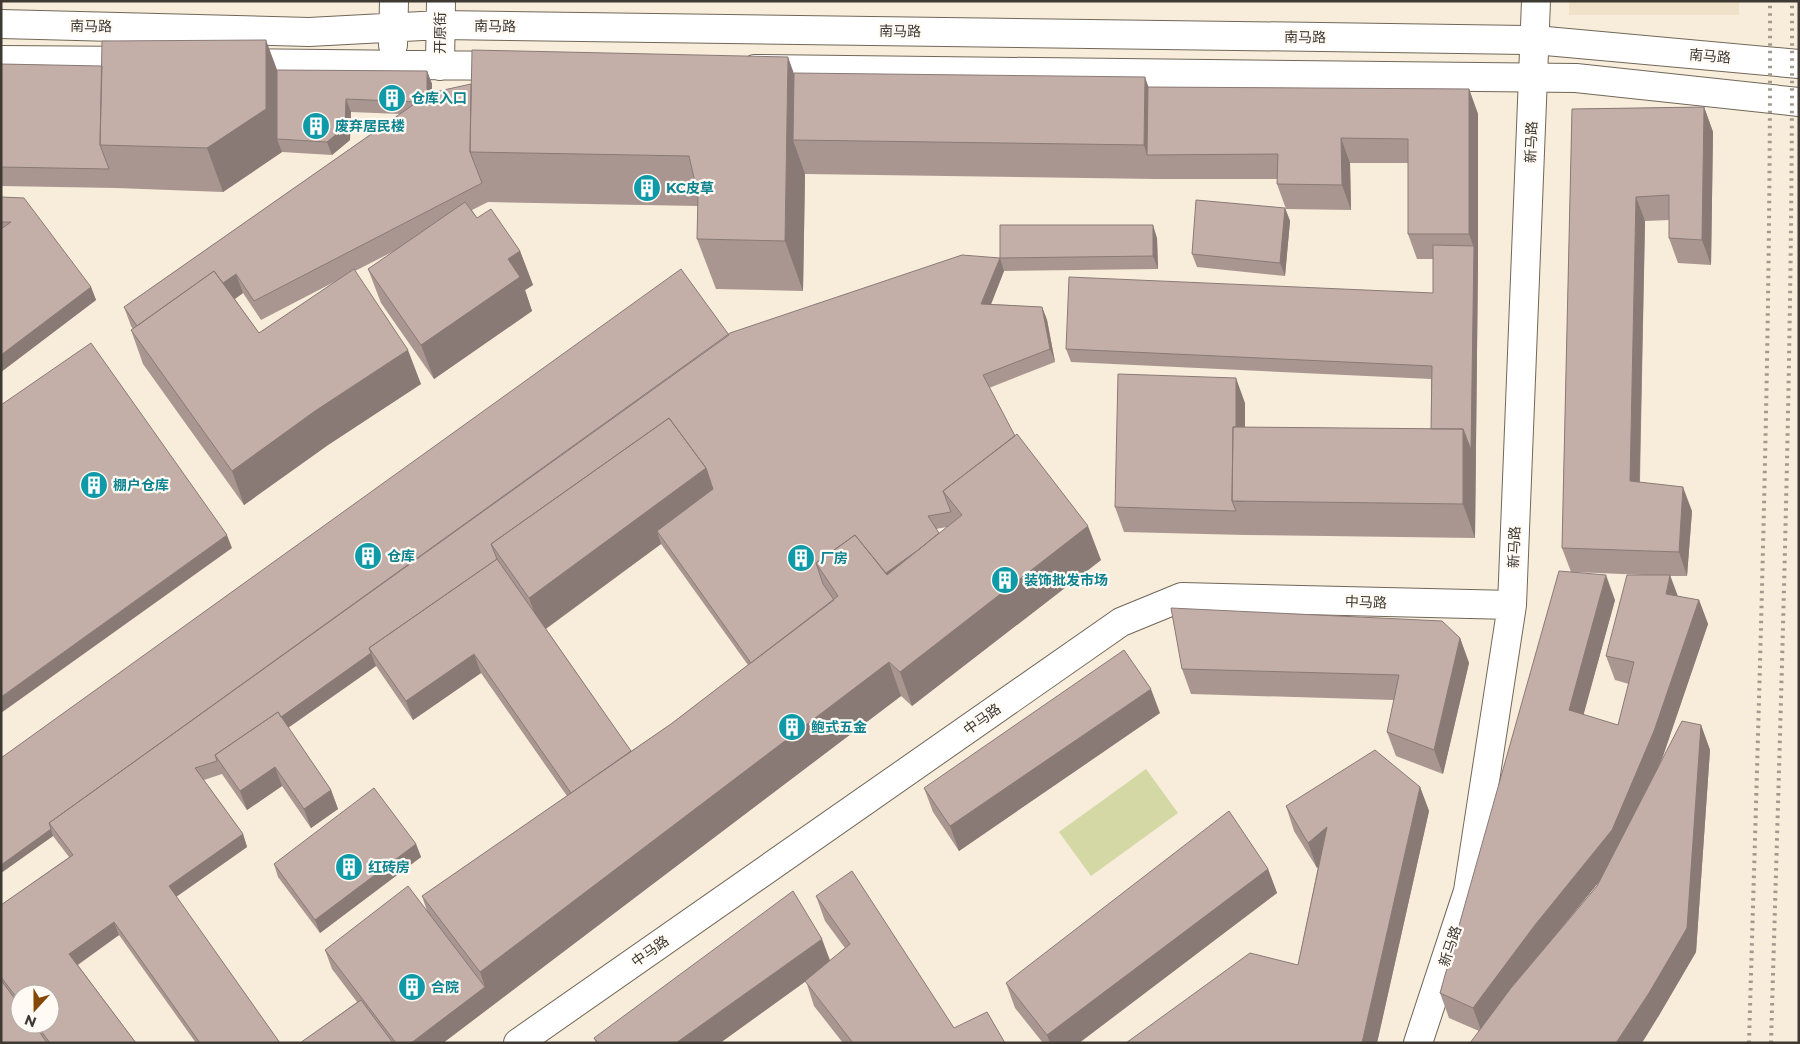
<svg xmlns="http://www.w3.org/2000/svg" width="1800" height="1044" font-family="Montserrat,'Noto Sans SC',sans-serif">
<rect width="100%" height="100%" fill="#f8ecdb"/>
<path fill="#f0e1c9" d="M1569 1H1739V15H1569Z"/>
<path fill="#d3d8a4" d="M1146 769 1178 813 1091 876 1059 832Z"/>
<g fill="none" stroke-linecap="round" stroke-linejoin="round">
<g stroke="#716758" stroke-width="30">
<path id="tertiary" d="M518 1043 1121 622 1182 597 1512 605
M1418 1043 1468 891 1512 605 1536 1"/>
</g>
<g stroke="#716758" stroke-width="30">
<path id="secondary" d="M1 24 309 32 441 25 1535 40 1799 64
M393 45 394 1
M1 60 140 61
M238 63 510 66
M440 66 441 1
M755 69 1576 78 1799 102"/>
</g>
<use href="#tertiary" stroke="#fff" stroke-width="28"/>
<use href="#secondary" stroke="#fff" stroke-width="28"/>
<path stroke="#a2998d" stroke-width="4" stroke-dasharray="2.5 5" stroke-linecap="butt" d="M1749 1043C1759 696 1771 348 1770 1
M1771 1043C1781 696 1793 348 1792 1"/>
</g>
<path fill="#a99690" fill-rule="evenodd" d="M1 64 277 70 427 71 432 84V92L794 73 1148 87 1469 89 1478 114V259L1475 538 1245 535 1124 532 1115 507 1245 403V427L1431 429V379L1071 362 1066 349 1433 293V259H1417L1408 234V163H1350L1351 210 1286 209 1277 184V179H1156L805 174 803 291 716 289 697 239 698 206 488 202 472 210 477 218 520 251 533 285 525 290 532 311 434 379 381 303 368 269 396 250 355 271 421 384 328 445 244 505 143 364 131 330 133 329 131 326 124 307 400 114 351 112 350 140 332 155 282 152 223 192 116 188 1 186ZM338 280 259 333 235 299 243 293 261 320Z
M1704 107 1713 132 1711 265 1678 263 1669 238V220L1645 221 1640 482 1692 511 1687 576H1670L1677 596 1699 600 1708 624 1663 756 1657 770 1701 725 1710 750 1696 952 1658 1017 1479 1031 1449 1018 1440 993 1571 572 1562 548 1572 109ZM1575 572 1645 575 1606 656 1615 680 1629 684 1618 725 1583 715 1615 600ZM1599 882 1597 886 1562 927Z
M1 197 91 287 96 300 1 372Z
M1285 208 1290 221 1285 276 1197 267 1192 254Z
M1157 238 1158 269 1004 271 991 304 1042 307 1047 320 1055 362 989 388 1015 436 1101 560 912 706 901 696 443 1043H300L357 1002 332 969 325 950 427 911 422 896 567 796 481 673 413 720 376 666 288 728 331 790 338 809 311 828 282 786 247 810 222 774 204 780 243 834 247 847 176 897 280 1043H196L119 935 78 965 136 1043H1V905L69 857 53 836 1 873V758L729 335 1000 258ZM947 527 939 533 936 529ZM661 544 748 665 671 724 631 751 546 629ZM20 994 50 1024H20Z
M1460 638 1469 663 1443 774 1396 756 1387 732 1394 700 1191 694 1182 669Z
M1160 713 959 851 933 812 924 788Z
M1420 787 1429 811 1377 1043H1126L1298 965 1318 867 1317 868 1294 831 1286 806Z
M416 844 421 857 320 933 278 877 274 864Z
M1268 869 1277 893 1079 1043H1043L1015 1008 1006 983Z
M816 896 954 1028 1005 1043H843L814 1006 806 981 720 1043H596L594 1038 830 961 845 948 825 921Z"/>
<path fill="#897a76" d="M266 40 282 83 277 139 282 152 223 192 207 148Z
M788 57 806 107 793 140 805 174 803 291 785 241Z
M427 71 432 84V116L427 103Z
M1145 77 1157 111 1147 155 1144 145Z
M1469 89 1478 114V259L1469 234Z
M346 99 351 112 350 140 332 155 327 142Z
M1704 107 1713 132 1711 265 1702 240Z
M1341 138 1350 163 1351 210 1342 185Z
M1636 197 1645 221 1639 505 1630 481Z
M1285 208 1290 221 1285 276 1280 263Z
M1153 225 1157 238 1158 269 1153 256Z
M1474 246 1478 259 1475 538 1463 504V429Z
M520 251 533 285 525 290 532 311 434 379 421 345 508 259Z
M1000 258 1004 271 986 317 981 304Z
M236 274 243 293 152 357 145 338Z
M91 287 96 300 1 372V355Z
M1042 307 1047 320 1055 362 1050 349Z
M408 350 421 384 328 445 244 505 232 471 315 411Z
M1236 378 1245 403V502H1236Z
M706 468 718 502 657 531 661 544 541 632 529 598Z
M1683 487 1692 511 1687 576 1679 552Z
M1088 526 1101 560 912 706 900 672Z
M940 534 885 590 880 577Z
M227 535 232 548 1 713V697Z
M1606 575 1615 600 1578 735 1569 710Z
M1670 575 1679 599 1666 594Z
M1699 600 1708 624 1663 756 1621 855 1544 949 1482 1033 1473 1008Z
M1460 638 1469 663 1443 774 1434 750Z
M371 653 376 666 226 771 218 760Z
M474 654 481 673 413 720 406 701Z
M889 662 901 696 443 1043H411L485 987 480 972Z
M1151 689 1160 713 959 851 950 826Z
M1701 725 1710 750 1696 952 1658 1017 1642 1043H1616Z
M275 767 282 786 247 810 240 791Z
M1420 787 1429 811 1377 1043H1362Z
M331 790 338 809 311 828 304 809Z
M1327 827 1336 851 1317 868 1308 843Z
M51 829 53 836 1 873V865Z
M243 834 247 847 173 899 169 886Z
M416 844 421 857 320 933 315 920Z
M1268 869 1277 893 1079 1043H1050L1047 1035Z
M114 922 119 935 74 967 69 954Z
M822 939 831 963 720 1043H676Z"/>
<path fill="#c4afa8" stroke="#897a76" d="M266 40V109L207 148 100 145 102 41Z
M472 50 788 57 785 241 697 239 698 195 689 156 470 152Z
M1 64 102 66 100 145 109 169 1 167Z
M277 70 427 71V95L417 102 346 99 345 127 327 142 277 139Z
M794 73 1145 77 1144 145 793 140Z
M471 84 470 152 482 183 254 301 236 274 223 283 214 271 137 326 124 307 430 93Z
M1148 87 1469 89V234H1408V139L1341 138 1342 185 1277 184 1278 154 1147 155Z
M1704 107 1702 240 1669 238V195L1636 197 1630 481 1683 487 1679 552 1562 548 1572 109Z
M1 197 24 198 91 287 1 355V229L11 222H1Z
M1196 200 1285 208 1280 263 1192 254Z
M465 202 477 218 491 209 520 251 508 259 520 277 421 345 368 269Z
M1000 225H1153V256L1000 258Z
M1433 245 1474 246 1471 450 1463 429H1431L1432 366 1066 349 1069 277 1433 293Z
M962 255 1000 258 981 304 1042 307 1050 349 983 375 1015 436 943 491 951 512 928 516 939 533 918 550 886 573 855 535 816 563 823 584 834 600 751 663 657 531 713 489 706 468 669 418 491 544 497 559 369 648 371 653 281 717 278 712 215 755 217 761 195 768 243 834 169 886 280 1043H200L114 922 69 954 136 1043H50L36 1024H50V994H20V1002L1 977V905L73 855 49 823 730 333Z
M354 269 408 350 315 411 232 471 131 330 214 271 259 333Z
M681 269 729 335 49 823 51 829 1 865V758Z
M91 343 227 535 1 697V405Z
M1118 374 1236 378V427H1233L1232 501 1236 511 1115 507Z
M669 418 706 468 529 598 491 544Z
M1233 427 1463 429V504L1232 501Z
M1017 434 1088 526 900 672 889 662 480 972 422 896 671 724 838 596 816 563 855 535 887 575 962 515 943 491Z
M497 559 631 751 571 793 474 654 406 701 369 648Z
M1559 571 1606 575 1569 710 1618 725 1634 662 1606 656 1627 575H1670L1666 594 1699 600 1654 731 1612 830 1535 925 1473 1008 1440 993Z
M1171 608 1442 621 1460 638 1434 750 1387 732 1399 675 1182 669Z
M1124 650 1151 689 950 826 924 788Z
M278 712 331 790 304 809 275 767 240 791 215 755Z
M1682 721 1701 725 1687 928 1649 993 1616 1043H1470L1511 988 1597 886Z
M1375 750 1420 787 1362 1043H1126L1250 953 1298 965 1327 827 1308 843 1286 806Z
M374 788 416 844 315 920 274 864Z
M1229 811 1268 869 1047 1035 1006 983Z
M852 871 954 1028 987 1012 1005 1043H853L805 981 850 944 816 896Z
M408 886 485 987 411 1043H396L325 950Z
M793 891 822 939 676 1043H598L594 1038Z
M1 980 20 1006V1024H34L47 1043H1Z
M361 1000 393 1043H300Z"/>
<defs>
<g id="building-disc" transform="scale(1.4375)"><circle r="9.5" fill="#0f9aa8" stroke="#fffaf3"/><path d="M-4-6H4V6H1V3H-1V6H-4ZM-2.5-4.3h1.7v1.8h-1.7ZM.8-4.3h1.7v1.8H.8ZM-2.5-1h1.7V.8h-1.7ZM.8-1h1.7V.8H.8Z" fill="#fff"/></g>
</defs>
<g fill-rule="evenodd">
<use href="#building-disc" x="392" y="98"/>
<use href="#building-disc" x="316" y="126"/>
<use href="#building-disc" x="647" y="188"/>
<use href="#building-disc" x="94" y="485"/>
<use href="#building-disc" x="368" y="556"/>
<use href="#building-disc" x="801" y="558"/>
<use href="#building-disc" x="1005" y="580"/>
<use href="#building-disc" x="792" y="727"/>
<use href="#building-disc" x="349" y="867"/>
<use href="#building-disc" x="412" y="987"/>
</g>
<g text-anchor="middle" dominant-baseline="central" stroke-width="4.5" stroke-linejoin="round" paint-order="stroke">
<g font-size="14" fill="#3e3a33" stroke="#fffaf3">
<text transform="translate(91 26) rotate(1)">南马路</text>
<text transform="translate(495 26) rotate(1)">南马路</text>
<text transform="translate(900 31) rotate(1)">南马路</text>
<text transform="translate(440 33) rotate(-89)">开原街</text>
<text transform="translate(1305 37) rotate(1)">南马路</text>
<text transform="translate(1710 56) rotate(5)">南马路</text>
<text transform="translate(1531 142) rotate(-88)">新马路</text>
<text transform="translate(1514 547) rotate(-88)">新马路</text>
<text transform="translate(1366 602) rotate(2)">中马路</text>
<text transform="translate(982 719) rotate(-35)">中马路</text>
<text transform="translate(1450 946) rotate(-72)">新马路</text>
<text transform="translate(650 951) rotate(-35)">中马路</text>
</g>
<g font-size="14" font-weight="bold" fill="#0d838f" stroke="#fffaf3" text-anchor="start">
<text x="411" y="98">仓库入口</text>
<text x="335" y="126">废弃居民楼</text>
<text x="666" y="188">KC皮草</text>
<text x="113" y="485">棚户仓库</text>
<text x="387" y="556">仓库</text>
<text x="820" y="558">厂房</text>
<text x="1024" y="580">装饰批发市场</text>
<text x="811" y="727">鲍式五金</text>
<text x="368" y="867">红砖房</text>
<text x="431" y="987">合院</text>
</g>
</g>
<rect width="1800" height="1044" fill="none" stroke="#3e3a33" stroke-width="5"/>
<g transform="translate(35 1009) rotate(201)"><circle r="24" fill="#fffaf3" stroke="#b2ada6"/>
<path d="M0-4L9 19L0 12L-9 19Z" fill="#844803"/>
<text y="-8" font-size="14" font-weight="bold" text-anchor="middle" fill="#3e3a33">N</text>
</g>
</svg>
